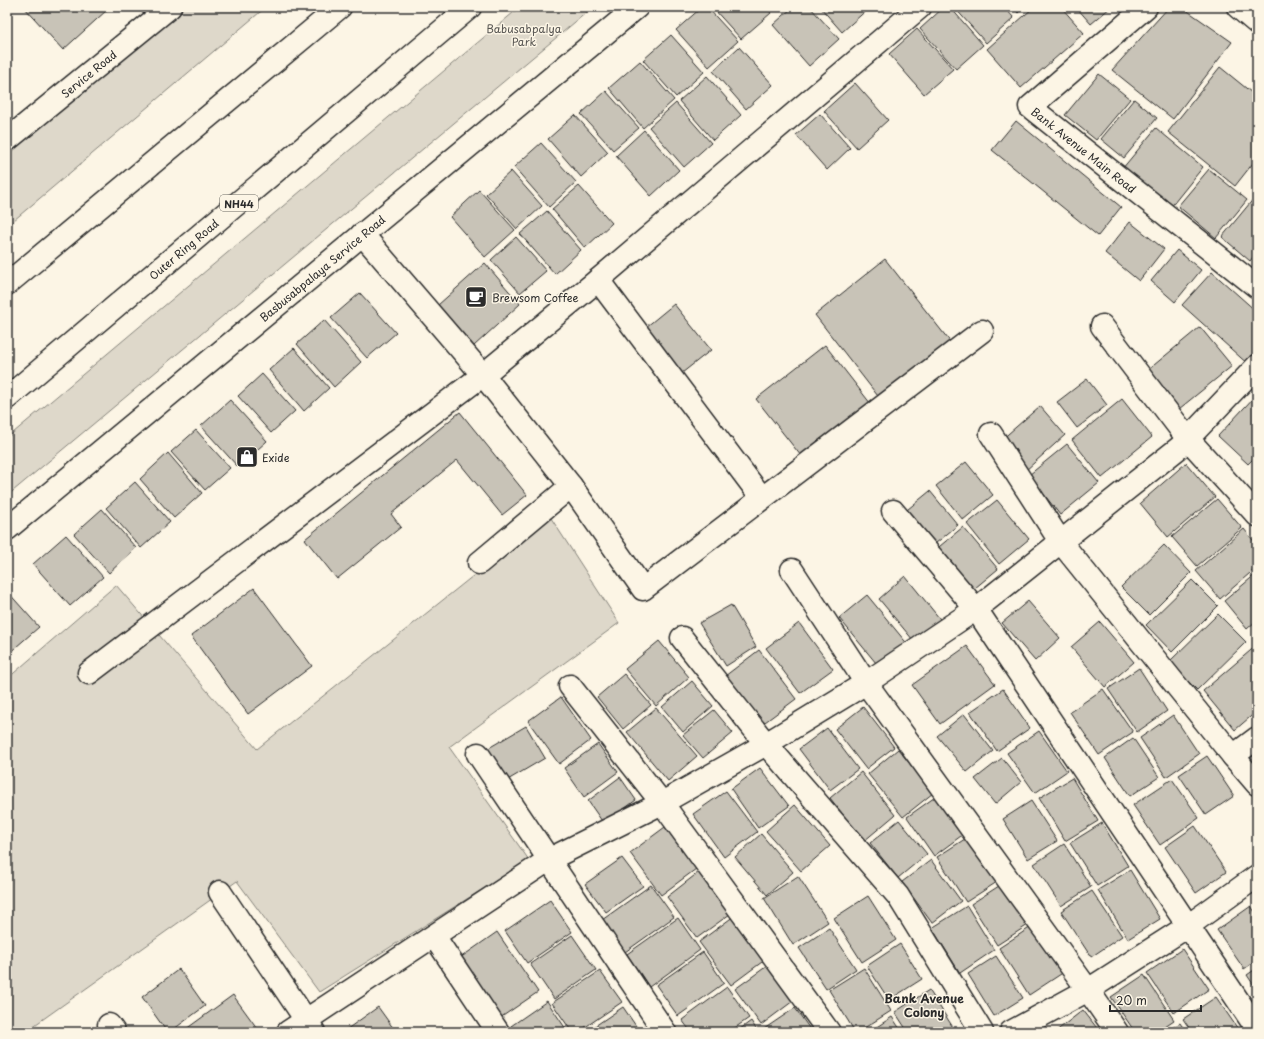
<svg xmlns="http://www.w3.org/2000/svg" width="1264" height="1039" font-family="'Playpen Sans',sans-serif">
<rect width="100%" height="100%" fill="#fcf5e5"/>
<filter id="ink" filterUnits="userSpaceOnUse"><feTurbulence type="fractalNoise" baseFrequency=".025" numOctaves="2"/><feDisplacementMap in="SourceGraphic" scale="8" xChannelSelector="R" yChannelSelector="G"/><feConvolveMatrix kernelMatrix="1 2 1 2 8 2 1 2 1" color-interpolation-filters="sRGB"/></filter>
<g filter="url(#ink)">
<path fill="#ded8ca" stroke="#84827a" d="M176 7H266L7 226V148Z
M520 7H593L7 496V438Z
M549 515 619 623 449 747 529 860 319 992 237 881 25 1032H7V679L116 585 257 749Z"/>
<path fill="#c8c3b7" stroke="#2b2b2b" d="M24 7H104L107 10 63 50Z
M702 7H707L738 41 709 67 676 30Z
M712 7H766L771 13 741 39Z
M793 7H810L839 39 809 66 773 25Z
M820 7H870L842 32Z
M944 7H950L983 45 956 69 920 29Z
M954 7H1004L1014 18 986 43Z
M1013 7H1024L1018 13Z
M1034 7H1061L1084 33 1021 88 987 49Z
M1076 7H1111L1091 24Z
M1169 7H1182L1232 42 1173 119 1112 70Z
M917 29 953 69 924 94 889 54Z
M671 35 704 72 676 97 643 60Z
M739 47 773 85 746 109 713 71Z
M640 61 674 100 643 128 609 88Z
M1220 67 1257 97V158L1235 186 1168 132Z
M1099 74 1130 99 1096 140 1065 115Z
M707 76 741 115 713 140 679 101Z
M855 83 888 120 857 148 824 111Z
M606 91 639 128 613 150 581 114Z
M1134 99 1157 118 1124 158 1101 139Z
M676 103 711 143 684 167 649 127Z
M820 114 850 148 827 170 796 135Z
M575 115 608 152 581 177 548 139Z
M1016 121 1121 207 1098 236 992 150Z
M1156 128 1203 167 1170 208 1122 169Z
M644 130 679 170 651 196 616 156Z
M541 143 576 182 549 207 514 167Z
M1209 169 1247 200 1216 238 1178 206Z
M511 171 542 206 517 229 486 194Z
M579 186 612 223 585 248 552 209Z
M479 190 515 230 485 257 450 217Z
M1255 197 1257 199V252L1250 261 1222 237Z
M547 211 581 250 555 274 520 234Z
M1130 222 1164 249 1139 281 1105 253Z
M516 237 546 271 520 293 491 260Z
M1177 250 1201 270 1175 302 1151 281Z
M885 259 952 344 881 400 815 315Z
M485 263 520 304 474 346 438 305Z
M1212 272 1257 312V358L1250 366 1182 305Z
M360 293 396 333 367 358 331 318Z
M674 304 711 350 682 373 646 327Z
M324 320 361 362 334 387 297 344Z
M1200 327 1232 366 1179 409 1148 370Z
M825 345 874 408 805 461 756 399Z
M294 348 329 388 304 411 269 370Z
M262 374 295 411 271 433 238 396Z
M1087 379 1107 405 1077 428 1057 402Z
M1257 394V455L1248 464 1218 436Z
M1122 399 1152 437 1102 478 1072 440Z
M230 400 267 441 238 467 201 426Z
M1040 406 1065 435 1025 471 1000 441Z
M460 412 527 495 502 515 457 460 391 514 401 527 337 579 305 539Z
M196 430 230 468 205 490 171 452Z
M1067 444 1099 483 1060 515 1029 475Z
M168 453 202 493 174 518 140 479Z
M966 462 993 495 963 520 936 486Z
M1186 463 1215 497 1168 537 1140 503Z
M135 482 170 522 141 548 106 508Z
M930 491 958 525 930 548 902 514Z
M1217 499 1242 528 1197 566 1172 537Z
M997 500 1029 539 999 564 967 524Z
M102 509 136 548 109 573 74 534Z
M963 527 998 569 969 593 934 551Z
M1244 529 1257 545V567L1220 599 1196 571Z
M66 535 103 577 70 606 33 564Z
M1164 545 1191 573 1149 615 1121 587Z
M1257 573V620L1247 629 1224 601Z
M905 576 944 624 918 646 879 599Z
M1192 580 1218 606 1172 652 1146 625Z
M254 588 312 666 248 714 191 636Z
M7 591 39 627 8 654 7 653Z
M867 595 909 646 881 669 839 618Z
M1028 601 1060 638 1035 661 1002 623Z
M731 605 756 647 726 666 699 623Z
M1218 614 1246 642 1197 690 1169 662Z
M1100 622 1134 662 1105 687 1071 647Z
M799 623 833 669 800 693 766 648Z
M659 641 689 677 656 706 625 669Z
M1257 645V711L1235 730 1203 691Z
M967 646 995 684 940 724 912 685Z
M759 650 796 699 761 725 725 676Z
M1139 668 1167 711 1137 732 1108 689Z
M624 674 651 705 623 729 597 697Z
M692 681 713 706 683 732 662 707Z
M1003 689 1030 728 997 751 970 712Z
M1103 689 1133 732 1099 755 1070 712Z
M561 697 591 740 559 764 528 721Z
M863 707 894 747 866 769 835 729Z
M656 708 697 756 668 781 627 732Z
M714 710 733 733 703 758 683 735Z
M964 714 993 751 967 772 937 736Z
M1173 715 1199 754 1166 777 1140 738Z
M526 726 545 758 506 781 487 749Z
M827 728 858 769 830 790 799 749Z
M1039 731 1067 771 1035 793 1007 753Z
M1133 738 1159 777 1130 796 1105 758Z
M598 744 618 772 584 797 564 768Z
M898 749 933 793 903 817 868 774Z
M1207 756 1234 796 1206 815 1179 775Z
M1002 758 1021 782 995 804 975 779Z
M760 768 789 806 758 828 731 789Z
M861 772 895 815 864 841 830 798Z
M620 777 636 800 604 824 588 801Z
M1072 778 1098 821 1065 841 1039 798Z
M1172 779 1199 818 1160 845 1133 805Z
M726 791 757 832 724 857 693 814Z
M938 795 965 833 934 856 907 817Z
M1031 801 1057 841 1028 859 1003 819Z
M795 805 830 846 801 871 766 831Z
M899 820 927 854 898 878 870 843Z
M1102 823 1128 866 1097 886 1070 843Z
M1195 826 1226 872 1196 893 1165 847Z
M665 827 696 869 661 895 630 853Z
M761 834 793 872 767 895 735 857Z
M968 837 997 882 966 902 937 857Z
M1064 844 1091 887 1061 906 1034 864Z
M622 858 643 886 606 912 585 884Z
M931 860 961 901 932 923 902 882Z
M1130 870 1160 919 1128 939 1098 890Z
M699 872 730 914 697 938 667 897Z
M798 876 828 922 793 945 764 898Z
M1002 884 1028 925 997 945 971 904Z
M651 885 674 917 625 952 602 920Z
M1092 891 1122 936 1091 957 1061 911Z
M868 896 896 940 862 962 834 918Z
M550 900 572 932 527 963 505 931Z
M967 906 994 950 960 973 932 928Z
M1251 906 1257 915V960L1244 969 1217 930Z
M734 916 766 959 731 985 699 942Z
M678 918 700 950 649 987 627 954Z
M1034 925 1064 972 1029 995 999 948Z
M829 928 856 969 826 989 799 948Z
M497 932 538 992 500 1018 460 958Z
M572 935 596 970 554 999 530 964Z
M900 944 922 979 889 1000 867 966Z
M1182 949 1209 989 1174 1013 1147 973Z
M703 952 724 983 678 1016 656 985Z
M996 956 1023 998 994 1016 968 974Z
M767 966 793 1001 761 1025 735 989Z
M864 968 891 1011 858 1032H855L829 990Z
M1257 968V990L1247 975Z
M179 969 205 1006 170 1032H167L142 997Z
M600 971 622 1002 578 1032H572L552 1003Z
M1144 975 1174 1020 1156 1032H1135L1111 997Z
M727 987 749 1018 729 1032H691L682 1020Z
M929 990 956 1032H908L895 1012Z
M233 995 257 1028 251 1032H182Z
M1216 997 1240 1032H1192L1183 1019Z
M547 1001 568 1032H514L511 1026Z
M378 1007 396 1032H343Z
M623 1007 640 1032H586Z
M795 1008 812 1032H762L761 1031Z
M1083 1010 1100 1032H1055Z
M892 1017 902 1032H869Z
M751 1021 758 1032H736Z
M1180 1023 1186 1032H1166Z"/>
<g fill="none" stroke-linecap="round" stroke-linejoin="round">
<g stroke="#2b2b2b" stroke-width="25">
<g id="minor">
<path id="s1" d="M1146 7 1030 107 1257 287"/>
<path d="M1238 7 1257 23"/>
<path id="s2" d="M7 140 170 7"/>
<path d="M362 234 483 375 571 486 643 589 982 331"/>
<path d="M598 280 762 498"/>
<path d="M1102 326 1188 439 1257 515"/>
<path d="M991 434 1060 541 1233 756 1257 784"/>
<path d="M893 511 976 609 1257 1029"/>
<path id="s3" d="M7 529 637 7"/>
<path d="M479 563 571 486"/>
<path d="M792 570 866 683 1088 990 1117 1032"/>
<path d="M682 638 766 744 898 896 982 1032"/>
<path d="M89 673 483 375 598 280 920 7"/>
<path d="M570 686 662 803 829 1032"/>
<path d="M478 754 665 1032"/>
<path d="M1233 756 1257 738"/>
<path d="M220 892 314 1032"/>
<path d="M434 936 498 1032"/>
<path d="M109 1025 114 1032"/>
<path d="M288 1032 550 859 662 803 766 744 866 683 976 609 1180 447 1257 366"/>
<path d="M1011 1032 1088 990 1188 926 1257 876"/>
</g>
</g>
<g stroke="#2b2b2b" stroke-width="25">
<g id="highway">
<path d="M7 284 340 7"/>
<path id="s4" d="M7 398 470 7"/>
</g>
</g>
<use href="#minor" stroke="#fcf5e5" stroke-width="22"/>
<use href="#highway" stroke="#fcf5e5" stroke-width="22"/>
</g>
</g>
<defs>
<g id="cafe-square" transform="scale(1.15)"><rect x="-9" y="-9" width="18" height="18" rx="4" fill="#2b2b2b" stroke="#fcf5e5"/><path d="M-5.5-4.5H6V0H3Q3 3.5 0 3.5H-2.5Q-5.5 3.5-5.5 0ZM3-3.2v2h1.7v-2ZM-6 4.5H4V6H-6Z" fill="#fff"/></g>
<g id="shop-square" transform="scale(1.15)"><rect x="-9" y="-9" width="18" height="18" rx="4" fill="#2b2b2b" stroke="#fcf5e5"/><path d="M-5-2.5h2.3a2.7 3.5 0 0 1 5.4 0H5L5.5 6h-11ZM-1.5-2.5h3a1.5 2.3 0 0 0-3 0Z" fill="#fff"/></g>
</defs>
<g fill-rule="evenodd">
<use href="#cafe-square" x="476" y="297"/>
<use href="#shop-square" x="247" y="457"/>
</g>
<g text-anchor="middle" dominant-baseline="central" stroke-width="3" stroke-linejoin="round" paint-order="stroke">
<rect fill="#fcf5e5" stroke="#6a6863" stroke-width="1" x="220" y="195" width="38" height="16" rx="3"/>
<g font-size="10" font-weight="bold" fill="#2b2b2b">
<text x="239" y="203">NH44</text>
</g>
<g font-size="11" fill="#585653" stroke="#fcf5e5">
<text x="524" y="28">Babusabpalya<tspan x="524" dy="13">Park</tspan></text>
</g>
<g font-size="11" fill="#2b2b2b" stroke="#fcf5e5">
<text stroke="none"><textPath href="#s2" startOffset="105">Service Road</textPath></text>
<text stroke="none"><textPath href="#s1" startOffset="222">Bank Avenue Main Road</textPath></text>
<text stroke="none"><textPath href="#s4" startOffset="231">Outer Ring Road</textPath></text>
<text stroke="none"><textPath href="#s3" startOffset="409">Basbusabpalaya Service Road</textPath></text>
</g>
<g font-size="11" fill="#2b2b2b" stroke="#fcf5e5" text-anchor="start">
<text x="492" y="297">Brewsom Coffee</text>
<text x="262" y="457">Exide</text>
</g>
<g font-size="12" font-weight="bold" fill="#2b2b2b" stroke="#fcf5e5">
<text x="924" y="998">Bank Avenue<tspan x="924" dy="14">Colony</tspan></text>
</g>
</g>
<rect width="1264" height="1039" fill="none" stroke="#fcf5e5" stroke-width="24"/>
<rect x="12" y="12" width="1240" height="1015" fill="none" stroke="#2b2b2b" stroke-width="1.5" filter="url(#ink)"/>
<path d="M1110 1005v6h91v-6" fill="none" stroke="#2b2b2b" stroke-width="2"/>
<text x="1116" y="1005" font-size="12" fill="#2b2b2b" stroke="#fcf5e5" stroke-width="3" paint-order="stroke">20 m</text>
</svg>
